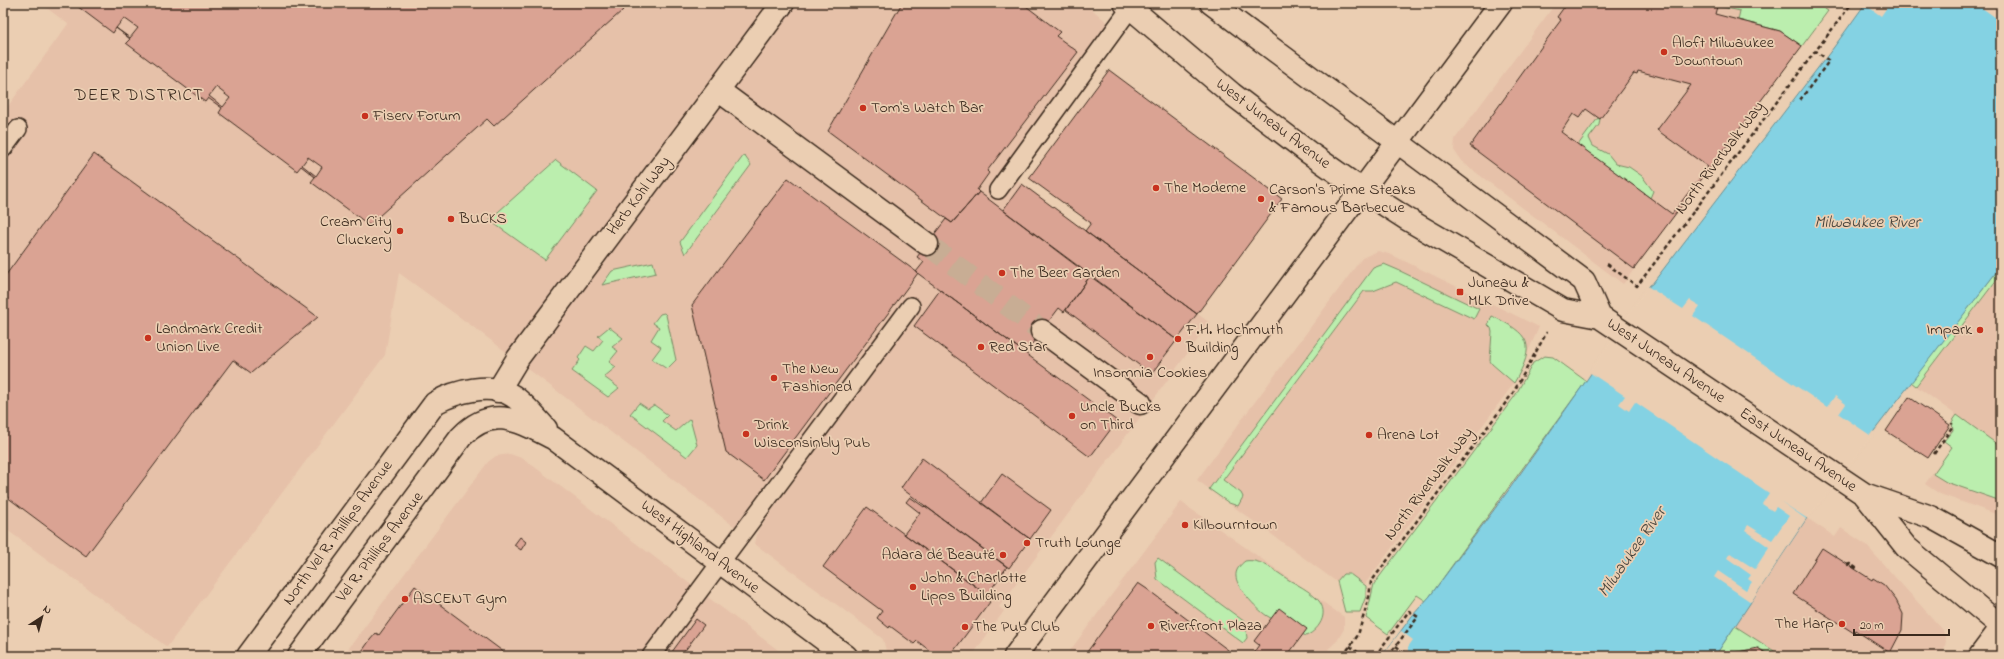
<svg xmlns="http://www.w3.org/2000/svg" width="2004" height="659" font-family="'Indie Flower',sans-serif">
<rect width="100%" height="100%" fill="#ebceb2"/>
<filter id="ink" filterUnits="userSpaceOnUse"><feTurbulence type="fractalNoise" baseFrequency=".025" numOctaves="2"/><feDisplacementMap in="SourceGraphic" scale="8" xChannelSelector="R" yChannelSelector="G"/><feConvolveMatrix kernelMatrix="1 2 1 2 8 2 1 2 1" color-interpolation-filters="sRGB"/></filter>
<g filter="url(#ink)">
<path fill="#e6c1a9" d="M40 3H1085L1110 25 1002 169 1210 323 999 607 1004 611 972 656 966 652 963 656H890L886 651 883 639 755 544 758 530 807 462 791 451 735 527 476 329 399 273 385 355 167 647 3 527V113L68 24Z
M1556 3H1829L1832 5 1623 284 1461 161 1454 150 1455 139Z
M1378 251 1392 255 1539 327 1514 383 1356 596 1197 480 1362 258Z
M2001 274V516L1940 494 1925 484 1952 447 1944 441 1953 430 1952 422 1956 415 1916 386Z
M510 454 524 459 786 656H343L488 462 496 456Z
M1181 502 1344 617V629L1337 641 1328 649 1338 656H1066Z
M1807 518 1835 537 1841 528 1865 544 1943 630 1946 641 1943 656H1770L1732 631Z"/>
<path fill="#bbeeae" stroke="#7b8c66" d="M1754 3H1816L1828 11 1802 46 1780 31 1738 20 1740 11 1718 6V4C1731 7 1741 9 1754 3Z
M1598 118 1600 119 1599 125 1589 138 1593 146 1608 154 1616 164 1629 167 1642 176 1653 191 1650 198 1578 145Z
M744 155 751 165 685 254 680 242Z
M556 160 597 191 545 260 489 220Z
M653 262 656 273 602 285 612 271Z
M1384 264 1398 270 1479 309 1474 319 1396 282 1373 291H1364L1223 480 1241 493 1243 497 1238 506 1229 503 1209 489 1373 268Z
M2001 266V274L1916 386 1911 382Z
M664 313 666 315 676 360 667 369 652 359 661 347 651 340 659 327 653 323 660 314Z
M1492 316C1530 334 1537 344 1514 383L1492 364 1490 361 1492 332 1491 328 1488 325Z
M609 327 623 338 612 347 618 351 609 362 616 367 604 377 619 388 608 397 572 371 580 360 578 358 586 346 594 351 603 340 598 336Z
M1544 356 1553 357 1586 381 1430 596 1426 601 1417 595 1388 634 1366 618 1374 584 1515 396 1533 363Z
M639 403 648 409 654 405 668 415 662 421 676 431 690 419 697 445 687 457 630 414Z
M1957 415 2001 447V501L1946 482 1933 474 1952 447 1944 441 1953 430 1952 422Z
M1158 558 1245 622 1247 638 1243 643 1157 579 1155 562Z
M1245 561C1261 558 1276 572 1289 580 1298 585 1308 590 1315 597 1331 610 1321 629 1306 636 1294 630 1281 624 1269 617 1259 612 1237 588 1236 577 1235 570 1240 565 1245 561Z
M1343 574H1350L1366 586V596L1360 612H1345L1337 581Z
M1735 626 1782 656H1770L1758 648 1728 654V656H1715Z"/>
<path fill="#84d2e3" stroke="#678f94" d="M1869 3H2001V266L1807 518 1715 656H1382L1412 616 1430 596 1508 491 1586 381 1650 285 1652 284 1834 47 1865 4 1867 6Z"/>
<path fill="#ebceb2" d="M1869 3H1890L1881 16 1867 6Z
M1975 3H2001V22L1992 15Z
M1647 286 1683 309 1690 300 1700 306 1693 316 1827 407 1835 396 1846 404 1839 414 1870 435 1873 431 1875 433 1808 519 1780 501 1806 519 1751 602 1714 577 1718 571 1746 590 1752 582 1748 579 1751 575 1727 558 1730 553 1755 569 1769 547 1745 530 1748 525 1772 540 1789 516 1776 507 1773 511 1762 504 1769 493 1635 402 1629 411 1619 404 1625 396 1589 372Z
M1401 631 1413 640 1408 647V651L1415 656H1382Z"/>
<path fill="#daa393" stroke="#3b2a1e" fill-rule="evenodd" d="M73 3H616L623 10 494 126 487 119 369 225 311 182 315 177 301 166 297 171 219 113 222 108 208 98 205 102 126 43 130 39 116 28 113 33ZM124 18 138 28 130 38 116 28ZM216 87 230 98 223 107 209 96ZM308 157 322 167 316 176 302 165Z
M902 3H1022L1060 32 1056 36 1078 52 987 171 989 173 977 190 979 192 952 223 828 131Z
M1567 3H1718L1715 14 1780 31 1802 46 1634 269 1470 146 1555 28 1561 20 1557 17ZM1638 71 1691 85 1657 130 1708 167 1672 214 1561 132 1573 114 1579 118 1586 109 1600 119 1634 73 1637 74Z
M1109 70 1282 199 1197 314 1085 231 1091 223 1029 178Z
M94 154 318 317 251 373 233 360 86 556 3 494V279Z
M788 178 918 273 764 480 726 452 692 305Z
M1022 184 1197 314 1177 340 1003 210Z
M979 192 1090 276 1064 312 1059 308 1025 353 916 272 924 262 917 257 946 219 952 223Z
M1090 276 1177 340 1151 374 1066 310Z
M940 290 1117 421 1090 457 914 326Z
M1909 397 1950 425 1928 458 1886 431Z
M922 458 1030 539 1009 568 901 488Z
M1002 474 1051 510 1030 539 981 503Z
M910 497 924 507 925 506 1007 567 987 595 904 534 920 513 906 502Z
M867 507 989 596 986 599 990 602 950 656H937L917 641 914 644 890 626 889 628 877 618 882 611 823 567Z
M520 537 526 542 521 550 514 545Z
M1822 548 1872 580 1873 578 1884 585 1896 600 1903 614 1902 630 1890 653 1855 630 1854 633 1793 594Z
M1138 583 1147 589 1236 656H1084Z
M415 586 509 656H363L360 654 370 640 376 633 379 635Z
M1279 608 1307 629 1287 656H1251L1259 645 1254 641Z
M696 619 704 625 681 656H669Z
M1758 648 1770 656H1728V654Z"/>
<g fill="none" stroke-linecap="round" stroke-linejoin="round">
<path stroke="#c8ad94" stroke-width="22" stroke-dasharray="22 11" stroke-linecap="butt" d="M927 244 1042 331"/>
<g stroke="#3b2a1e" stroke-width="20">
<path id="lane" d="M3 149 18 129
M998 190 1134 3
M651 656 911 306"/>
</g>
<g stroke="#3b2a1e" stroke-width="25">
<path id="street" d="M718 90 927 244
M1042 331 1140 403
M498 391 518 358 783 3
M1980 656 2001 628"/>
</g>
<g stroke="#3b2a1e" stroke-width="25">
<path id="secondary" d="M1125 3 1232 94 1308 152 1362 190 1407 219 1563 310 1600 317 1864 494 1931 517 2001 556
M1211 3 1584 281 1600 317
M1864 494 1906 547 2001 626
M248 656 435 403C456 391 491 382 513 396 525 404 536 418 546 429
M299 656 461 437C492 404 519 421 553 438L846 656
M1015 656 1501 3"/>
</g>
<path stroke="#3b2a1e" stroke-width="2.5" stroke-dasharray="4 3" stroke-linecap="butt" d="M1800 100 1829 61 1816 51
M1607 264 1637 286 1852 3
M1934 454 1952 427V423
M1847 565 1850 564 1859 570
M1350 646 1362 656
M1396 646 1409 656
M1343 656 1358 635 1369 597 1371 582 1513 393 1547 332
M1375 656 1409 611 1418 617 1388 656"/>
<use href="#lane" stroke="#ebceb2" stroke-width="17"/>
<use href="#street" stroke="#ebceb2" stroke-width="22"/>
<use href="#secondary" stroke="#ebceb2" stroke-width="22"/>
</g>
</g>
<g fill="#c8321e" stroke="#ebceb2" stroke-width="1.5">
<circle cx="1664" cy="52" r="4"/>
<circle cx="863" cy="108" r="4"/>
<circle cx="365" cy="116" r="4"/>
<circle cx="1156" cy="188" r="4"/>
<circle cx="1261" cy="199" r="4"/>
<circle cx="451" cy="219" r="4"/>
<circle cx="400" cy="231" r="4"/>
<circle cx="1002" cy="273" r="4"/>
<rect x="1456" y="288" width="8" height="8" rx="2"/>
<circle cx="1980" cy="330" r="4"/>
<circle cx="148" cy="338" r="4"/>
<circle cx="1178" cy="339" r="4"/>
<circle cx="981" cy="347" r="4"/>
<circle cx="1150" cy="357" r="4"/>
<circle cx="774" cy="378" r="4"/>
<circle cx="1072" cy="416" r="4"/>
<circle cx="746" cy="434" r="4"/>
<circle cx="1369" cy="435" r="4"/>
<circle cx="1185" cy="525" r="4"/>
<circle cx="1027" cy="543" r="4"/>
<circle cx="1003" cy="555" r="4"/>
<circle cx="913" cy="587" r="4"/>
<circle cx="405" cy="599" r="4"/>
<circle cx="1842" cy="624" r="4"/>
<circle cx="1151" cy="626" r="4"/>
<circle cx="965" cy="627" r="4"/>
</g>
<g text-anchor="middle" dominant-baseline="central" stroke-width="3.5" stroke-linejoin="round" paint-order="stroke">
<g font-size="16" fill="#3b2a1e" stroke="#ebceb2" text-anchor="start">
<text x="1672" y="43">Aloft Milwaukee<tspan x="1672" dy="18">Downtown</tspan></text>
<text x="871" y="108">Tom's Watch Bar</text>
<text x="373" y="116">Fiserv Forum</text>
<text x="1164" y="188">The Moderne</text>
<text x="1269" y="190">Carson's Prime Steaks<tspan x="1269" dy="18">&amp; Famous Barbecue</tspan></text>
<text x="459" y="219">BUCKS</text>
<text x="392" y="222" text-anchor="end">Cream City<tspan x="392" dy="18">Cluckery</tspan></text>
<text x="1010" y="273">The Beer Garden</text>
<text x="1468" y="283">Juneau &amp;<tspan x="1468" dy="18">MLK Drive</tspan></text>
<text x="156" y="329">Landmark Credit<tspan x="156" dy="18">Union Live</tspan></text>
<text x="1186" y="330">F.H. Hochmuth<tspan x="1186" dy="18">Building</tspan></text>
<text x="1972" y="330" text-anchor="end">Impark</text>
<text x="989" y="347">Red Star</text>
<text x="782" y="369">The New<tspan x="782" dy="18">Fashioned</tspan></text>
<text x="1150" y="373" text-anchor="middle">Insomnia Cookies</text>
<text x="1080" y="407">Uncle Bucks<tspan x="1080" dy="18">on Third</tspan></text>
<text x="754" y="425">Drink<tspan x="754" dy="18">Wisconsinbly Pub</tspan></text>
<text x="1377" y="435">Arena Lot</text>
<text x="1193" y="525">Kilbourntown</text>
<text x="1035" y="543">Truth Lounge</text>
<text x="995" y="555" text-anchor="end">Adara dé Beauté</text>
<text x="921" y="578">John &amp; Charlotte<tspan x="921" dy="18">Lipps Building</tspan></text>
<text x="413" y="599">ASCENT Gym</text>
<text x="1834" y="624" text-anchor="end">The Harp</text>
<text x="1159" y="626">Riverfront Plaza</text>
<text x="973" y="627">The Pub Club</text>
</g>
<g font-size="16" fill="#3b2a1e" stroke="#ebceb2">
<text transform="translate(1273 124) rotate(37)">West Juneau Avenue</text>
<text transform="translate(1720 158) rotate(-53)">North RiverWalk Way</text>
<text transform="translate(639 196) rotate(-53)">Herb Kohl Way</text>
<text transform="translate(1666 361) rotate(34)">West Juneau Avenue</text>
<text transform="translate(1798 450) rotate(34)">East Juneau Avenue</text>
<text transform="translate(1429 484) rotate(-53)">North RiverWalk Way</text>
<text transform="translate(338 533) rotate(-54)">North Vel R. Phillips Avenue</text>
<text transform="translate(380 547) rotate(-53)">Vel R. Phillips Avenue</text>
<text transform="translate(700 547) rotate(37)">West Highland Avenue</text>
</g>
<g font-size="17" letter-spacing="1" fill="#3b2a1e" stroke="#ebceb2">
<text x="139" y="95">DEER DISTRICT</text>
</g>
<g font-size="17" font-style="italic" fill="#46433c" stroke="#ebceb2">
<text x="1867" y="222">Milwaukee River</text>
<text transform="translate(1632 552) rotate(-55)">Milwaukee River</text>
</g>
</g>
<rect width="2004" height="659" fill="none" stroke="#ebceb2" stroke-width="16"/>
<rect x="8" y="8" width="1988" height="643" fill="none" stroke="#3b2a1e" stroke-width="1.5" filter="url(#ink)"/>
<g transform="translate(42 617) rotate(36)" stroke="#ebceb2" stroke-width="3" paint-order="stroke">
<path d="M0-3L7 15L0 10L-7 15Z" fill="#3b2a1e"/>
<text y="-6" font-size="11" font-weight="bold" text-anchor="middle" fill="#3b2a1e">N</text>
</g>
<path d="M1854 629v6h95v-6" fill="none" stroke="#3b2a1e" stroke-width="2"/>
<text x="1860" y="629" font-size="12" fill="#3b2a1e" stroke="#ebceb2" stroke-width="3" paint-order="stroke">20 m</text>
</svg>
